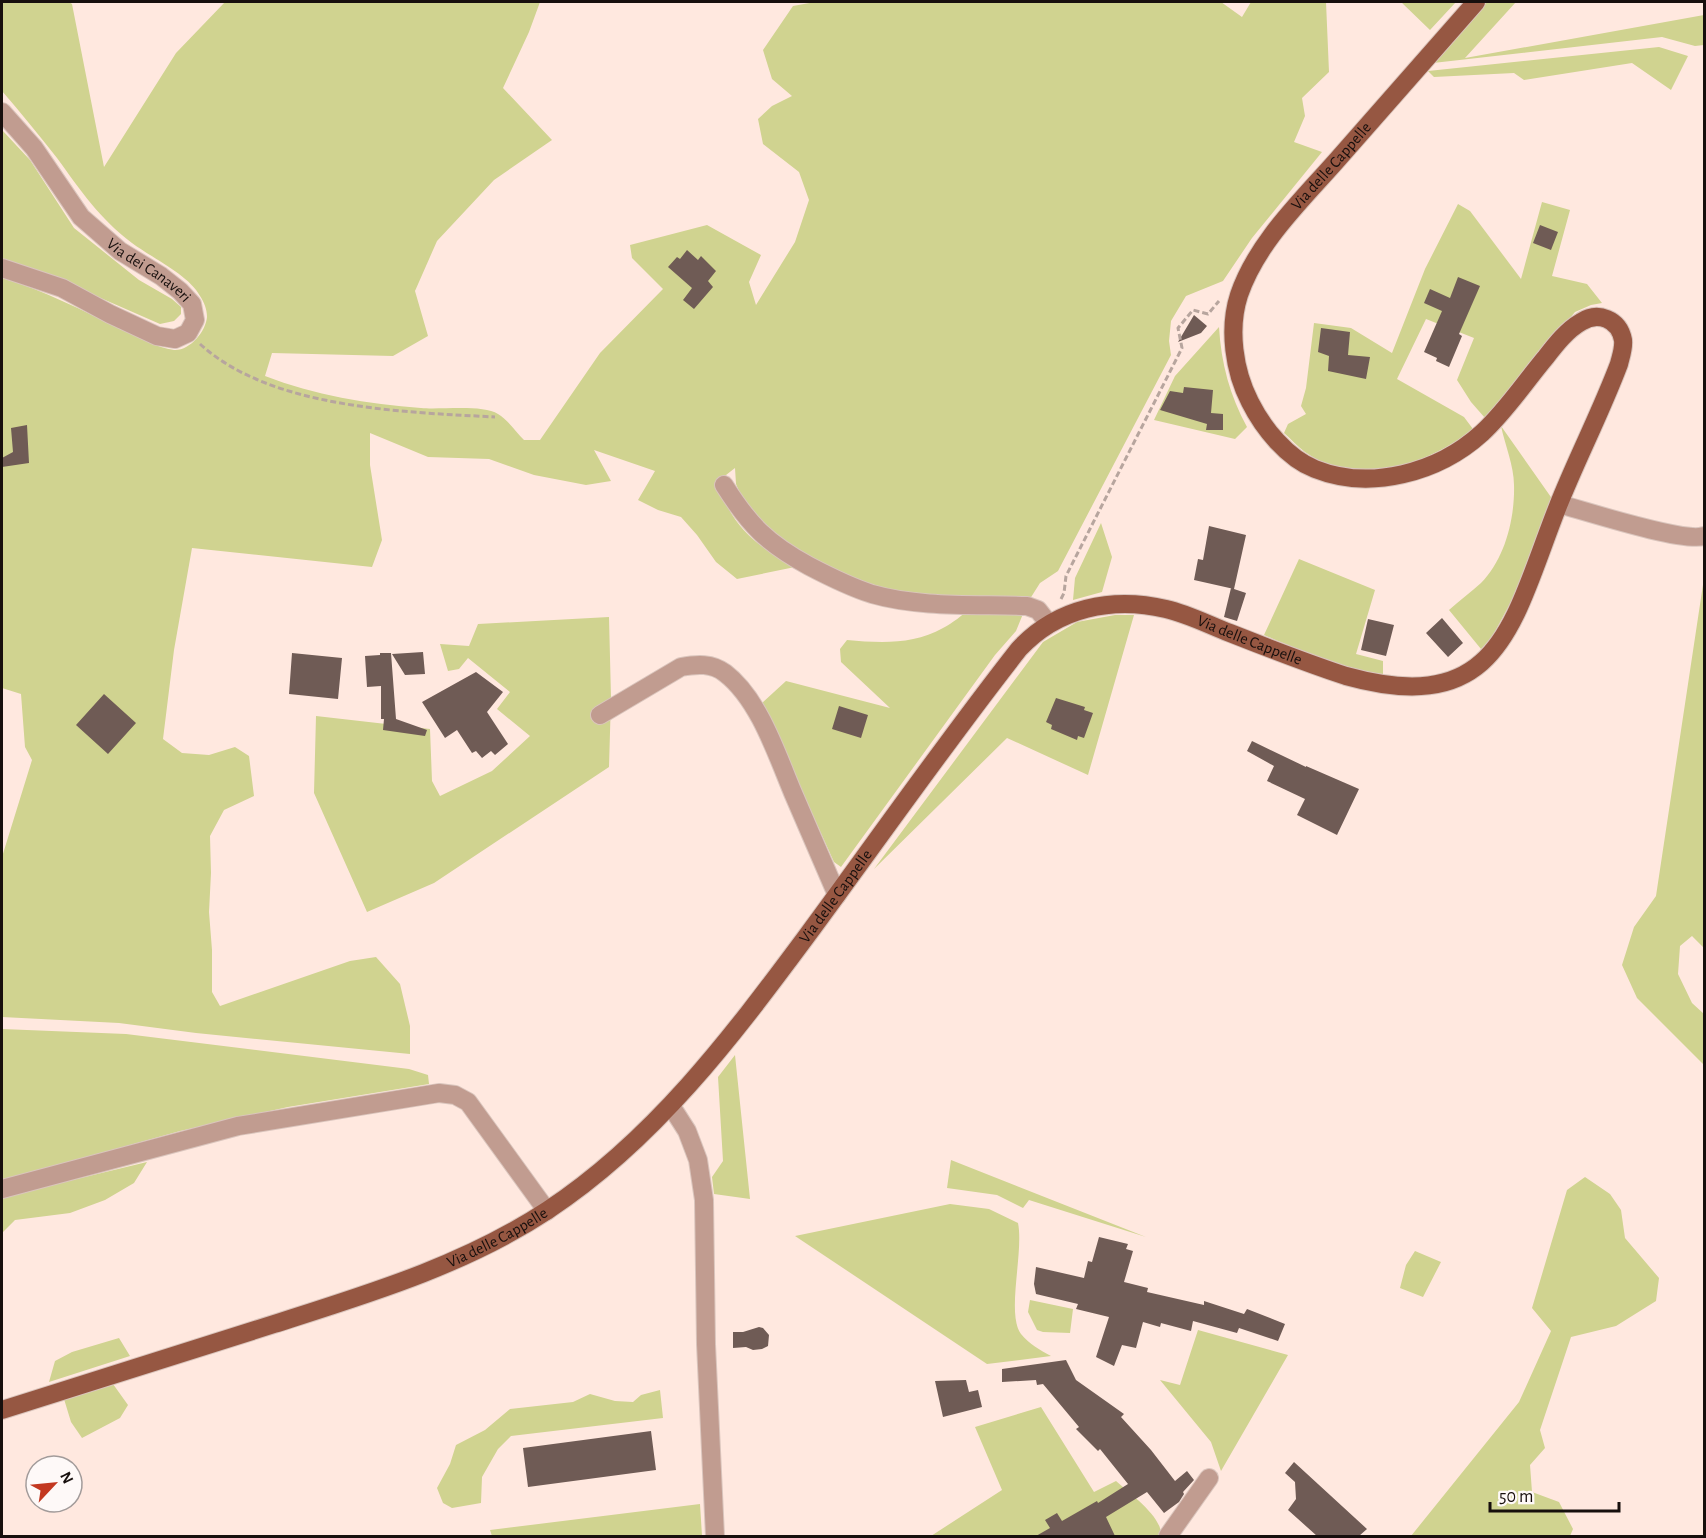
<svg xmlns="http://www.w3.org/2000/svg" width="1706" height="1538" font-family="'Alegreya Sans',sans-serif">
<rect width="100%" height="100%" fill="#ffe8df"/>
<path fill="#d0d390" d="M2 2H69L72 4 104 167 176 53 225 2H540L529 32 503 88 552 140 494 180 437 241 415 291 428 336 393 356 272 353 265 376C314 395 368 404 421 408 440 410 483 404 498 414 507 419 516 432 524 440H540L600 353 663 289 632 258 630 245 707 225 761 255 749 282 756 305 795 242 809 200 799 172 763 144 758 119 772 106 792 96 772 79 763 50 793 6 815 2H1221L1242 17 1251 2H1326L1329 72 1302 98 1305 116 1294 142 1322 152 1252 238 1223 281 1186 296 1171 321 1169 341 1171 355 1058 571 1040 583 1028 602 917 597 873 589 839 576 772 536 744 503 736 484 735 468 717 482C733 528 754 544 795 567L737 579 716 562 697 535 681 517 658 510 638 500 655 471 594 450 611 481 586 485 534 475 489 459 428 457 370 433V465L382 540 372 567 192 548 174 650 163 739 182 753 209 755 235 747 249 756 254 796 224 810 210 836 211 873 209 912 212 950V992L220 1006 350 961 376 957 400 984 410 1026V1054L196 1033 119 1023 2 1017V857L32 760 25 747 21 694 2 688V278C44 290 83 311 123 330 139 337 157 348 174 350 190 351 206 331 207 317 207 309 204 302 200 296 189 275 152 258 132 243 99 218 81 191 57 158 39 135 21 113 2 91Z
M1401 2H1456L1430 30Z
M1487 2H1516L1465 58 1704 15V45L1695 46 1662 37 1433 63Z
M1659 47 1688 56 1671 90 1632 63 1524 80 1514 73 1434 77 1428 71Z
M2 130 30 160 74 228 139 280 172 299 181 307V314L174 321 160 324 39 271 2 260Z
M1542 202 1570 210 1552 276 1587 284 1602 303 1591 305 1575 312 1485 418 1471 402 1457 380 1474 338 1426 319 1397 379 1464 417 1473 429C1428 465 1357 489 1305 452 1298 447 1291 439 1284 433L1288 424 1306 414 1301 406 1306 388 1314 323 1351 328 1392 353 1425 269 1458 204 1470 211 1521 279Z
M1219 327C1221 363 1230 396 1247 427L1235 439 1154 420 1175 376Z
M1501 426 1553 500 1513 598 1492 637 1481 649 1449 610C1459 601 1471 592 1481 583 1505 559 1515 518 1514 485 1514 466 1505 445 1501 426Z
M1101 523 1112 557 1102 592 1073 600 1075 578Z
M1299 559 1375 590 1356 654 1383 661V674C1341 670 1303 651 1264 635Z
M1704 578V948L1692 936 1680 946 1678 974 1692 1003 1704 1014V1065L1637 998 1622 965 1634 927 1656 896Z
M970 609H1025L1016 631 995 655 841 867 834 862 762 703 786 681 890 708 841 662 840 649 847 640C880 643 913 645 943 628 953 623 962 615 970 609Z
M1115 615H1134L1088 775 1007 738 874 869 1043 642 1077 622Z
M609 617 611 698 609 767 434 883 367 912 314 793 316 716 430 729 432 781 440 796 492 771 530 736 497 709 510 692 468 658 459 669 448 671 440 644 469 646 478 624Z
M2 1029 126 1034 409 1069 428 1075 429 1084 288 1107 180 1131 2 1181Z
M735 1055 750 1199 714 1194 712 1177 723 1161 718 1077Z
M951 1160 1146 1237 1029 1200 1023 1208 997 1195 947 1188Z
M147 1162 134 1183 105 1200 70 1213 15 1220 2 1233V1197Z
M1585 1177 1610 1194 1621 1210 1625 1238 1659 1278 1656 1301 1616 1326 1571 1337 1540 1430 1545 1448 1530 1465 1532 1492 1559 1502 1573 1529 1570 1536H1411L1519 1402 1551 1331 1532 1308 1567 1190Z
M950 1204 989 1209 1018 1223C1024 1252 1006 1314 1021 1334 1029 1344 1040 1350 1051 1356L987 1364 795 1236Z
M1415 1251 1441 1262 1423 1297 1400 1288 1406 1265Z
M1030 1300 1073 1309 1070 1333 1043 1332 1037 1330 1028 1312Z
M1198 1330 1288 1355 1221 1471 1211 1442 1160 1380 1180 1385Z
M119 1338 130 1356 49 1382 55 1361 72 1352Z
M113 1384 128 1405 120 1418 82 1438 71 1422 64 1399Z
M660 1390 663 1418 511 1436 498 1449 482 1477 481 1503 452 1508 443 1503 437 1488 450 1464 456 1445 485 1430 510 1409 573 1402 590 1394 615 1401 633 1402 641 1395Z
M1041 1407 1094 1492 1116 1481C1130 1494 1163 1517 1161 1536H931L1002 1490 975 1427Z
M700 1504 702 1536H492L490 1530Z"/>
<path fill="#6f5b55" d="M1540 225 1558 232 1551 250 1533 243Z
M687 250 698 260 701 256 716 271 708 281 713 287 694 309 683 300 692 288 668 267 677 257 680 259Z
M1458 277 1480 286 1459 334 1462 336 1449 367 1436 361 1437 358 1424 352 1442 311 1424 303 1430 289 1450 298Z
M1194 315 1207 326 1201 333 1178 342Z
M1321 328 1350 332 1348 355 1370 357 1366 379 1328 371 1329 356 1318 352Z
M1184 387 1213 390 1211 413 1223 414V430H1206L1207 424 1160 410 1170 391 1183 393Z
M27 425 29 463 2 467V458L13 452 11 428Z
M1209 526 1246 535 1234 589 1194 580 1198 559 1203 560Z
M1231 588 1246 593 1237 621 1224 617Z
M1442 618 1463 643 1448 657 1426 633Z
M1368 619 1394 625 1386 656 1361 650Z
M423 652 425 674 405 675 392 654Z
M292 653 342 658 338 699 289 694Z
M380 653H391L396 719 427 730 425 736 383 730 384 719H381V686L367 687 365 656 380 655Z
M476 672 503 692 487 712 508 744 495 755 491 751 482 758 476 751 472 753 457 730 445 738 422 702Z
M104 694 136 723 108 754 76 725Z
M1056 698 1085 707 1084 710 1093 713 1084 738 1078 736 1077 740 1051 729 1052 725 1046 722Z
M839 706 868 715 861 738 832 729Z
M1252 741 1306 767V766L1359 789 1337 835 1297 815 1305 799 1267 781 1274 766 1247 751Z
M1099 1237 1128 1244 1126 1249 1133 1251 1124 1282 1148 1288 1147 1292 1204 1305V1301L1244 1314 1247 1309 1285 1324 1278 1341 1239 1328 1237 1333 1193 1321 1191 1331 1161 1323 1160 1327 1143 1322 1136 1348 1122 1345 1114 1366 1096 1357 1109 1317 1076 1309 1078 1304 1036 1294 1034 1284 1036 1267 1084 1278 1088 1261 1092 1262Z
M759 1327 763 1328 769 1335 768 1346 762 1349 753 1350 746 1347 733 1348V1332H743Z
M1066 1360 1076 1380 1124 1414 1121 1417 1151 1450 1175 1481 1187 1471 1194 1480 1183 1492 1184 1494 1179 1502 1164 1513 1147 1492 1106 1517 1115 1536H1036L1050 1528 1045 1520 1057 1513 1062 1521 1097 1501 1098 1503 1128 1484 1100 1449 1098 1451 1076 1429 1079 1427 1043 1384 1037 1385 1036 1380 1002 1382V1369Z
M966 1380 969 1392 978 1390 982 1407 943 1417 935 1381Z
M651 1431 656 1470 528 1487 523 1448Z
M1294 1462 1367 1529 1359 1536H1317L1288 1510 1296 1499 1295 1482 1285 1473Z"/>
<g fill="none" stroke-linecap="round" stroke-linejoin="round">
<g stroke="#dac5bd" stroke-width="20">
<g id="minor">
<path id="s1" d="M2 112 34 148 81 217 120 251 161 276 180 291 192 304 195 320 188 333 175 339 157 336 110 314 62 288 2 268"/>
<path d="M724 485C750 526 767 543 809 566 830 577 850 587 872 594 920 608 978 604 1027 606L1038 610 1049 624"/>
<path d="M1559 504C1585 511 1684 543 1704 536"/>
<path d="M600 715 681 667C697 664 712 663 725 673 759 699 777 755 793 793 808 827 822 861 837 895"/>
<path d="M671 1106 687 1131 698 1160 704 1200 706 1344 715 1536"/>
<path d="M2 1189 238 1126 439 1093 455 1095 468 1102 547 1211"/>
<path d="M1168 1536 1209 1478"/>
</g>
</g>
<g stroke="#dac5bd" stroke-width="20">
<g id="major">
<path id="s2" d="M2 1410C92 1381 183 1353 274 1324 368 1294 465 1265 548 1210 654 1140 731 1038 806 937 877 841 945 743 1019 649 1057 608 1112 596 1166 609 1188 614 1209 625 1230 633 1268 648 1307 663 1346 676 1501 719 1512 622 1558 506 1577 458 1601 412 1619 364 1621 356 1624 348 1623 340 1619 319 1598 311 1581 322 1567 330 1556 344 1546 357 1525 382 1506 411 1482 433 1438 473 1370 491 1315 469 1287 458 1263 428 1250 402 1234 371 1228 329 1239 295 1257 242 1302 200 1338 159 1384 106 1430 54 1476 2"/>
</g>
</g>
<path stroke="#b7a59e" stroke-width="3" stroke-dasharray="6 3" stroke-linecap="butt" d="M200 344C271 409 404 412 495 417
M1061 599 1064 593 1066 576 1182 348 1178 328 1193 310 1208 314 1219 301"/>
<use href="#minor" stroke="#c19c90" stroke-width="18"/>
<use href="#major" stroke="#965742" stroke-width="18"/>
</g>
<g text-anchor="middle" dominant-baseline="central" stroke-width="6" stroke-linejoin="round" paint-order="stroke">
<g font-size="16" fill="#170f0d" stroke="#fef9f8">
<text stroke="none"><textPath href="#s2" startOffset="2916">Via delle Cappelle</textPath></text>
<text stroke="none"><textPath href="#s1" startOffset="218">Via dei Canaveri</textPath></text>
<text stroke="none"><textPath href="#s2" startOffset="1568">Via delle Cappelle</textPath></text>
<text stroke="none"><textPath href="#s2" startOffset="1011">Via delle Cappelle</textPath></text>
<text stroke="none"><textPath href="#s2" startOffset="525">Via delle Cappelle</textPath></text>
</g>
</g>
<rect width="1706" height="1538" fill="none" stroke="#170f0d" stroke-width="6"/>
<g transform="translate(54 1484) rotate(64)"><circle r="28" fill="#fef9f8" stroke="#a29b9a" stroke-width="1.5"/>
<path d="M0-4.5L10 22L0 15L-10 22Z" fill="#c33820"/>
<text y="-9" font-size="16" font-weight="bold" text-anchor="middle" fill="#170f0d">N</text>
</g>
<path d="M1490 1502v9h129v-9" fill="none" stroke="#170f0d" stroke-width="3"/>
<text x="1499" y="1502" font-size="18" fill="#170f0d" stroke="#fef9f8" stroke-width="4.5" paint-order="stroke">50 m</text>
</svg>
